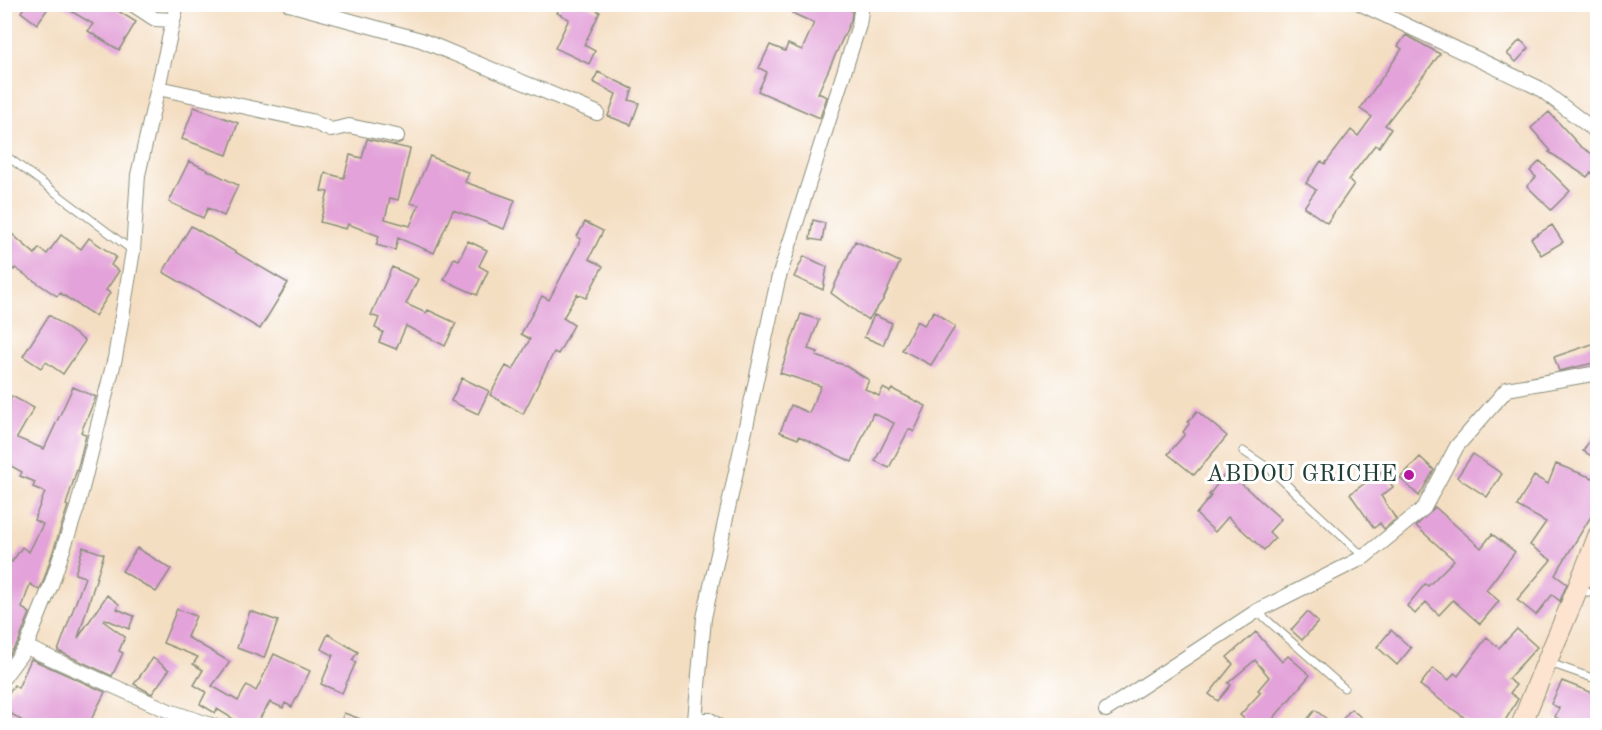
<svg xmlns="http://www.w3.org/2000/svg" width="1602" height="730" font-family="'Old Standard TT',serif">
<rect width="100%" height="100%" fill="#fff"/>
<filter id="ink" filterUnits="userSpaceOnUse"><feTurbulence type="fractalNoise" baseFrequency=".0167" numOctaves="2"/><feDisplacementMap in="SourceGraphic" scale="12" xChannelSelector="R" yChannelSelector="G"/><feConvolveMatrix kernelMatrix="1 2 1 2 8 2 1 2 1" color-interpolation-filters="sRGB"/></filter>
<filter id="wash" filterUnits="userSpaceOnUse"><feTurbulence type="fractalNoise" baseFrequency=".008" numOctaves="4" result="noise"/><feDisplacementMap in="SourceGraphic" scale="24" xChannelSelector="R" yChannelSelector="G"/><feGaussianBlur stdDeviation="1.35" result="paint"/><feColorMatrix in="noise" values="0 0 0 0 0 0 0 0 0 0 0 0 0 0 0 0 0 1.4 0 .05"/><feComposite in="paint" operator="in"/></filter>
<g filter="url(#wash)">
<rect width="100%" height="100%" fill="#f4dec2"/>
<g id="blocks">
<path fill="#e3a2d9" d="M26 4H51L37 24 21 12Z
M59 4H107L136 22 119 50 88 31 93 24Z
M561 4H585L600 12 584 45 595 51 589 64 555 48 569 19 557 13Z
M796 4H853L851 20 818 93 827 97 820 118 758 91 767 72 759 68 770 45 785 51 788 44 802 50 814 23 792 13Z
M1406 35 1440 54 1385 125 1391 129 1379 147 1375 145 1348 180 1354 184 1327 223 1304 207 1316 190 1306 183 1321 161 1325 164 1351 130 1358 136 1372 117 1360 109 1402 49 1398 46Z
M1520 40 1529 48 1516 62 1507 54Z
M598 72 633 89 629 100 639 103 631 125 608 116 616 94 593 82Z
M194 107 238 123 227 155 182 139Z
M1549 112 1580 146 1598 158V176L1591 172 1587 177 1549 152 1551 151 1531 128Z
M367 139 410 149 398 200 390 198 385 219 410 226 419 205 410 203 430 156 469 173 465 182 515 200 504 229 453 210 434 253 398 238 395 250 376 245 379 236 348 224 346 229 320 222 328 192 321 191 325 173 344 178 350 155 362 158Z
M189 161 238 185 224 216 208 208 203 218 169 202Z
M1540 161 1570 191 1551 210 1527 186 1536 177 1530 171Z
M813 220 825 223 822 241 810 239Z
M585 222 603 231 589 259 603 266 586 298 577 294 563 318 574 325 558 354 554 352 523 414 490 395 506 366 513 370 530 339 521 334 542 296 549 300 581 239 577 237Z
M1552 225 1563 242 1541 255 1531 238Z
M191 226 288 283 260 329 163 272Z
M4 227 35 254 39 248 47 254 61 235 81 249 89 238 116 257 111 265 119 271 106 290 110 293 95 316 60 293 57 296 15 268 14 270 4 261Z
M468 241 487 250 479 266 488 271 477 295 444 280 454 258 459 260Z
M855 241 900 262 883 300 868 320 831 293Z
M804 256 827 267 823 290 794 277Z
M392 267 418 279 406 304 426 313 428 310 456 323 445 346 406 326 396 349 379 342 383 332 375 328 379 318 371 315Z
M934 311 955 327 931 365 902 350 917 321 924 325Z
M801 314 819 320 808 349 818 352 816 356 844 365 869 380 865 389 879 396 883 388 890 392 892 389 926 406 914 432 909 429 889 468 875 461 894 423 873 413 852 462 799 436 798 439 780 432 791 405 809 413 821 386 780 373Z
M49 315 85 341 63 374 46 362 41 368 23 356Z
M874 315 892 323 883 345 864 337Z
M1598 342V362L1559 371 1554 357Z
M462 378 489 391 478 414 451 401Z
M73 387 96 397 81 432 86 435 79 463 66 505 68 506 43 582 39 590 30 584 22 608 30 613 18 643 4 661V557L12 562 22 547 29 552 43 524 34 520 45 492 33 487 35 482 20 476 22 472 4 462V409L12 396 34 408 17 438 44 449Z
M1197 411 1227 436 1194 475 1168 454 1185 434 1183 432 1189 424 1188 422Z
M1598 427V460L1583 451Z
M1473 454 1502 474 1487 497 1457 477Z
M1420 457 1434 470 1419 496 1400 478Z
M1556 464 1598 480V505L1555 575 1567 584 1560 601 1552 595 1536 615 1517 600 1551 560 1530 545 1546 522 1517 506 1534 476 1548 484Z
M1227 471 1281 519 1269 532 1275 538 1264 550 1228 517 1215 532 1196 514 1211 496 1209 495Z
M1382 471 1393 487 1381 496 1396 519 1384 529 1380 523 1374 528 1350 494Z
M1435 507 1481 548 1492 534 1515 552 1486 590 1499 601 1480 624 1453 600 1439 615 1426 602 1415 614 1407 606 1425 584 1428 586 1454 560 1416 526Z
M83 547 104 554 78 638 107 595 119 604 117 609 134 616 129 629 105 619 103 621 125 637 119 651 123 653 112 676 58 651 85 577 75 574Z
M137 548 171 569 156 592 122 571Z
M177 609 196 616 187 637 230 662 212 686 238 701 247 685 256 691 274 654 310 671 292 707 285 703 283 708 270 702 255 726H245L217 709 215 713 200 704 206 692 194 685 203 670 193 664 198 657 163 643Z
M250 611 278 621 264 658 237 648Z
M1307 612 1318 622 1302 640 1291 630Z
M1517 629 1537 647 1508 679 1516 685 1510 693 1518 699 1502 726H1466L1469 721 1420 685 1433 668 1449 680 1454 673 1458 676 1487 637 1499 648Z
M1391 630 1411 648 1397 665 1377 647Z
M1256 632 1282 662 1288 656 1310 675 1267 726H1251L1240 715 1261 692 1258 690 1269 677 1255 660 1228 683 1231 685 1218 701 1209 694 1233 664 1227 657Z
M328 634 358 652 352 660 356 662 342 693 321 684 333 655 321 649Z
M153 658 169 670 152 694 134 684Z
M31 659 105 692 88 726H30L4 709V700L14 685 18 688Z
M1562 681 1598 695V726H1573L1555 717 1559 708 1551 704Z
M1351 709 1372 726H1337Z
M1315 710 1319 713 1336 726H1302Z
M344 713 374 724V726H339Z"/>
</g>
</g>
<g filter="url(#ink)">
<use href="#blocks" fill-opacity="0" stroke="#8a8e7b" stroke-width="1.5"/>
<g fill="none" stroke-linecap="round" stroke-linejoin="round">
<g stroke="#8a8e7b" stroke-width="9">
<path id="lane" d="M4 154 133 251
M1243 451 1270 469 1364 557
M1580 590 1598 595
M1257 611 1344 688
M1547 662 1598 680"/>
</g>
<g stroke="#8a8e7b" stroke-width="16">
<path id="street" d="M132 4 155 19 173 20
M289 4 421 40 597 113
M1361 4 1539 88 1598 133
M158 88 311 121 331 130 349 126 397 136
M26 647 169 711 214 726
M4 677 26 647 51 585 77 508 115 358 133 251 138 175 177 4
M1106 710 1257 611 1364 557 1424 508 1457 446 1507 389 1598 373
M695 720 704 618 778 280 859 25 862 4
M694 726 695 720H710L718 726"/>
</g>
<g stroke="#8a8e7b" stroke-width="22">
<path id="secondary" d="M1521 726C1545 662 1575 600 1598 536"/>
</g>
<use href="#lane" stroke="#fff" stroke-width="7"/>
<use href="#street" stroke="#fff" stroke-width="14"/>
<use href="#secondary" stroke="#fde4d0" stroke-width="20"/>
</g>
</g>
<circle fill="#b5179e" stroke="#fff" stroke-width="2" cx="1409" cy="475" r="6"/>
<g text-anchor="middle" dominant-baseline="central" stroke-width="6" stroke-linejoin="round" paint-order="stroke">
<g font-size="24" fill="#1f3d34" stroke="#fff" text-anchor="end">
<text x="1397" y="475">ABDOU GRICHE</text>
</g>
</g>
<rect width="1602" height="730" fill="none" stroke="#fff" stroke-width="24"/>
</svg>
